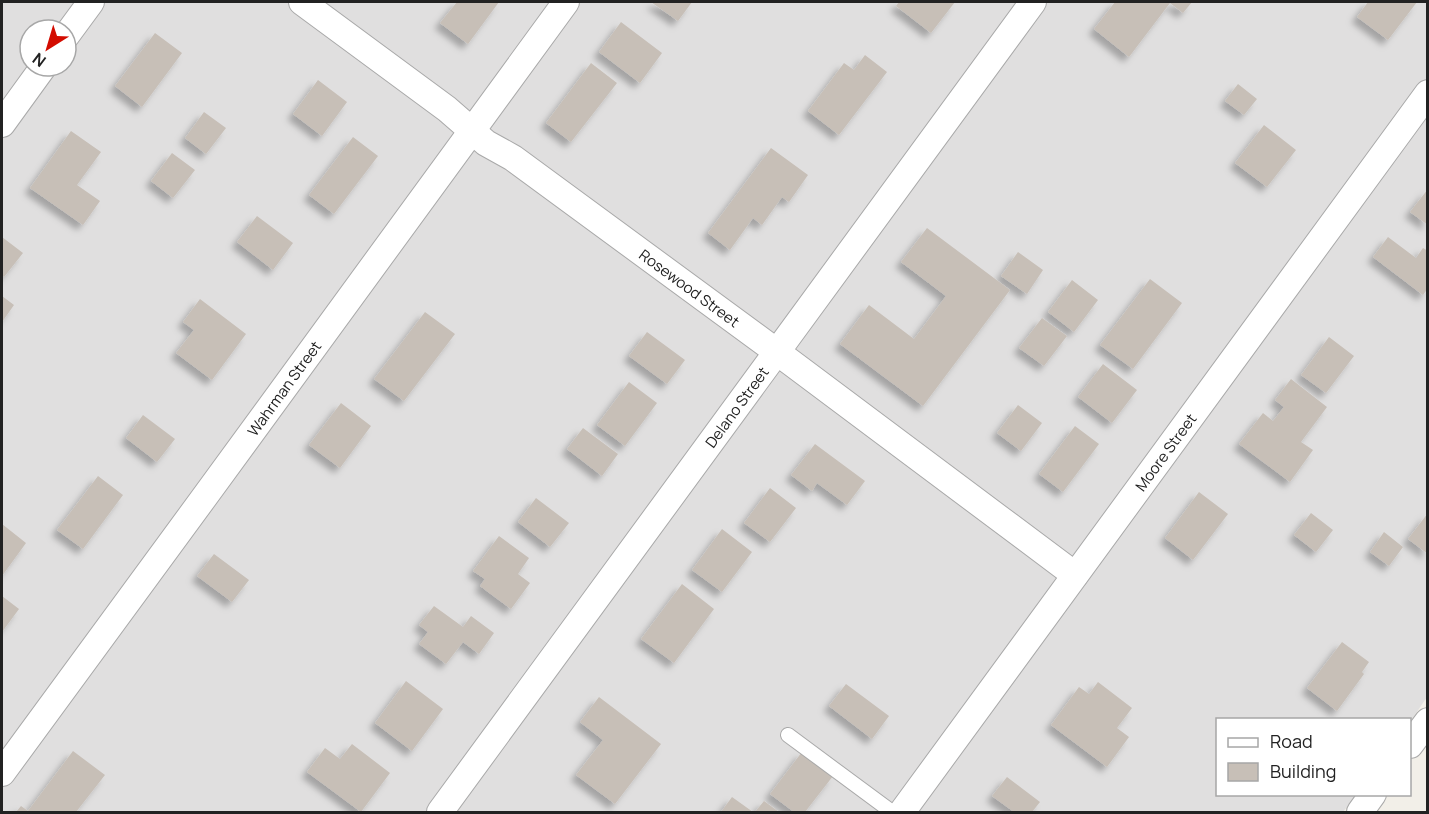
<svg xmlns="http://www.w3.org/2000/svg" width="1429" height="814" font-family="Manrope,sans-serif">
<defs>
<filter id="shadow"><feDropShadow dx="-5.5" dy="5.5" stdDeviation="3" flood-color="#0004"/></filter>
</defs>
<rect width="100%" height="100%" fill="#f2efe8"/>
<path fill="#e0dfdf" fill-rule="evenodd" d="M2 2H1427V697L1410 722V720H1218V794L1356 795 1343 812H2ZM30 30H66V66H30Z"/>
<path fill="#c7bfb7" filter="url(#shadow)" d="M457 2H499L468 44 440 23Z
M651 2H692L678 21Z
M899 2H955L931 33 896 6Z
M1115 2H1192L1183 13 1170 3 1129 57 1094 29Z
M1368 2H1417L1388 40 1357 17Z
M621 22 662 53 640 83 599 52Z
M155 33 182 53 142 107 115 86Z
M865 55 887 72 839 135 808 111 844 63 854 70Z
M591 63 617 83 571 142 546 123Z
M318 80 347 102 322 136 293 114Z
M1238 84 1257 99 1244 115 1225 101Z
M204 112 226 128 206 154 185 138Z
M1264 125 1296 150 1267 187 1235 163Z
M71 131 101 152 77 185 100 201 83 225 30 188Z
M353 137 378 156 334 214 309 195Z
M771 148 808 175 789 202 782 197 762 225 753 218 730 250 708 233Z
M172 153 195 170 173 198 151 181Z
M1428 189V225L1410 212Z
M257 216 293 243 273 270 237 242Z
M927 228 1010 290 923 406 840 344 869 305 914 339 946 296 901 262Z
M2 237 23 253 4 277 2 275Z
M1388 237 1416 258 1423 248 1428 251V288L1423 295 1373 257Z
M1018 252 1043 270 1027 294 1001 276Z
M1150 279 1182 303 1133 369 1100 345Z
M1072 280 1098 300 1074 332 1048 312Z
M2 296 14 305 2 322Z
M200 299 246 334 212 380 176 353 194 330 183 322Z
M425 312 455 334 404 401 374 379Z
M1042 318 1067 336 1044 366 1019 348Z
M647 332 685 360 667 384 629 356Z
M1329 337 1354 356 1326 393 1301 375Z
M1103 364 1137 390 1112 423 1078 397Z
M1291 379 1327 407 1301 442 1313 450 1290 482 1239 444 1263 413 1273 421 1284 407 1275 400Z
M629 382 657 403 625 446 597 425Z
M341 403 371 426 340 468 309 445Z
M1018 405 1042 423 1021 451 997 433Z
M143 415 175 439 157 462 126 438Z
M1075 426 1099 444 1063 492 1039 474Z
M583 428 618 454 602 476 567 449Z
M815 444 865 481 847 505 817 483 812 491 791 475Z
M98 476 123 495 83 549 57 530Z
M770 488 796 508 770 542 744 523Z
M1199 492 1228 514 1193 560 1165 538Z
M536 498 569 523 550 547 518 522Z
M1311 513 1333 530 1316 552 1294 535Z
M1428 513V554L1408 539Z
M2 524 26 543 2 576Z
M722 529 752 552 722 592 692 570Z
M1384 532 1403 547 1389 566 1370 552Z
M499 536 529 558 518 574 530 583 511 609 480 586 485 579 473 571Z
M214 554 249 580 232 602 197 576Z
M682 584 714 609 674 663 641 639Z
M2 596 19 609 2 632Z
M434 606 463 627 471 616 494 633 479 654 463 642 446 664 419 644 428 632 419 625Z
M1342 642 1369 662 1362 672 1364 674 1337 711 1307 688Z
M406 681 443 709 412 751 375 723Z
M1098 682 1132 708 1117 728 1129 737 1107 767 1051 725 1079 687 1089 694Z
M846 684 889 716 872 739 829 706Z
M599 697 661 744 615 804 576 775 603 740 580 722Z
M352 744 390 773 361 812 307 772 325 748 340 759Z
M73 751 105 775 76 812H16L21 806 28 811Z
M802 752 833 776 805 812H794L770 794Z
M1007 777 1040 802 1032 812H1014L992 796Z
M732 797 753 812H721Z
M764 801 779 812H755Z"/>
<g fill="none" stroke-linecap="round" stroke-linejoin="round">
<g stroke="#a9a9a9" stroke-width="16">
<path id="service" d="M788 735 892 812"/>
</g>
<g stroke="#a9a9a9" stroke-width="28">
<g id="minor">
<path id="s1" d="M302 2 447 109 486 143 513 158 777 352 1075 575"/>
<path d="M66 36 91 2"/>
<path d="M2 124 44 66"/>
<path d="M1410 745 1428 721"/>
<path id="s2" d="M2 773 203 499 566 2"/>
<path id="s3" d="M440 812 1033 2"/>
<path id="s4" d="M902 812 1428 93"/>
<path d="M1360 812 1373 794"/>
</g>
</g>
<use href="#service" stroke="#fff" stroke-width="14"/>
<use href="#minor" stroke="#fff" stroke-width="26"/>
</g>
<g text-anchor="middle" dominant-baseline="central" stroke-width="4.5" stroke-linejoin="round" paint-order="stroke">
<g font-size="15" fill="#222" stroke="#fff">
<text stroke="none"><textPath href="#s1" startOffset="482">Rosewood Street</textPath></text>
<text stroke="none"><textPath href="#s2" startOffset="477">Wahrman Street</textPath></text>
<text stroke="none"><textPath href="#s3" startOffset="502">Delano Street</textPath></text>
<text stroke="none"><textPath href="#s4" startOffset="446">Moore Street</textPath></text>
</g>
</g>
<rect width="1429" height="814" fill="none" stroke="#222222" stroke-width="6"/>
<rect x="1216" y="718" width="195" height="78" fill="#ffffff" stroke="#a7a7a7" stroke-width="1.5"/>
<rect x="1228" y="738" width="30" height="9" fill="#ffffff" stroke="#a7a7a7" stroke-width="1.5"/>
<text x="1270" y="748" font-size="18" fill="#222222">Road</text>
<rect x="1228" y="763" width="30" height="18" fill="#c7bfb7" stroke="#a7a7a7" stroke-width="1.5"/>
<text x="1270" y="778" font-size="18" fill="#222222">Building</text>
<g transform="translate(48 48) rotate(217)"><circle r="28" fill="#ffffff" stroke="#a7a7a7" stroke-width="1.5"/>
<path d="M0-4.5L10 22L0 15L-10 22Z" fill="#d30c00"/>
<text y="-9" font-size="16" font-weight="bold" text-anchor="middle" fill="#222222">N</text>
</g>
</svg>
